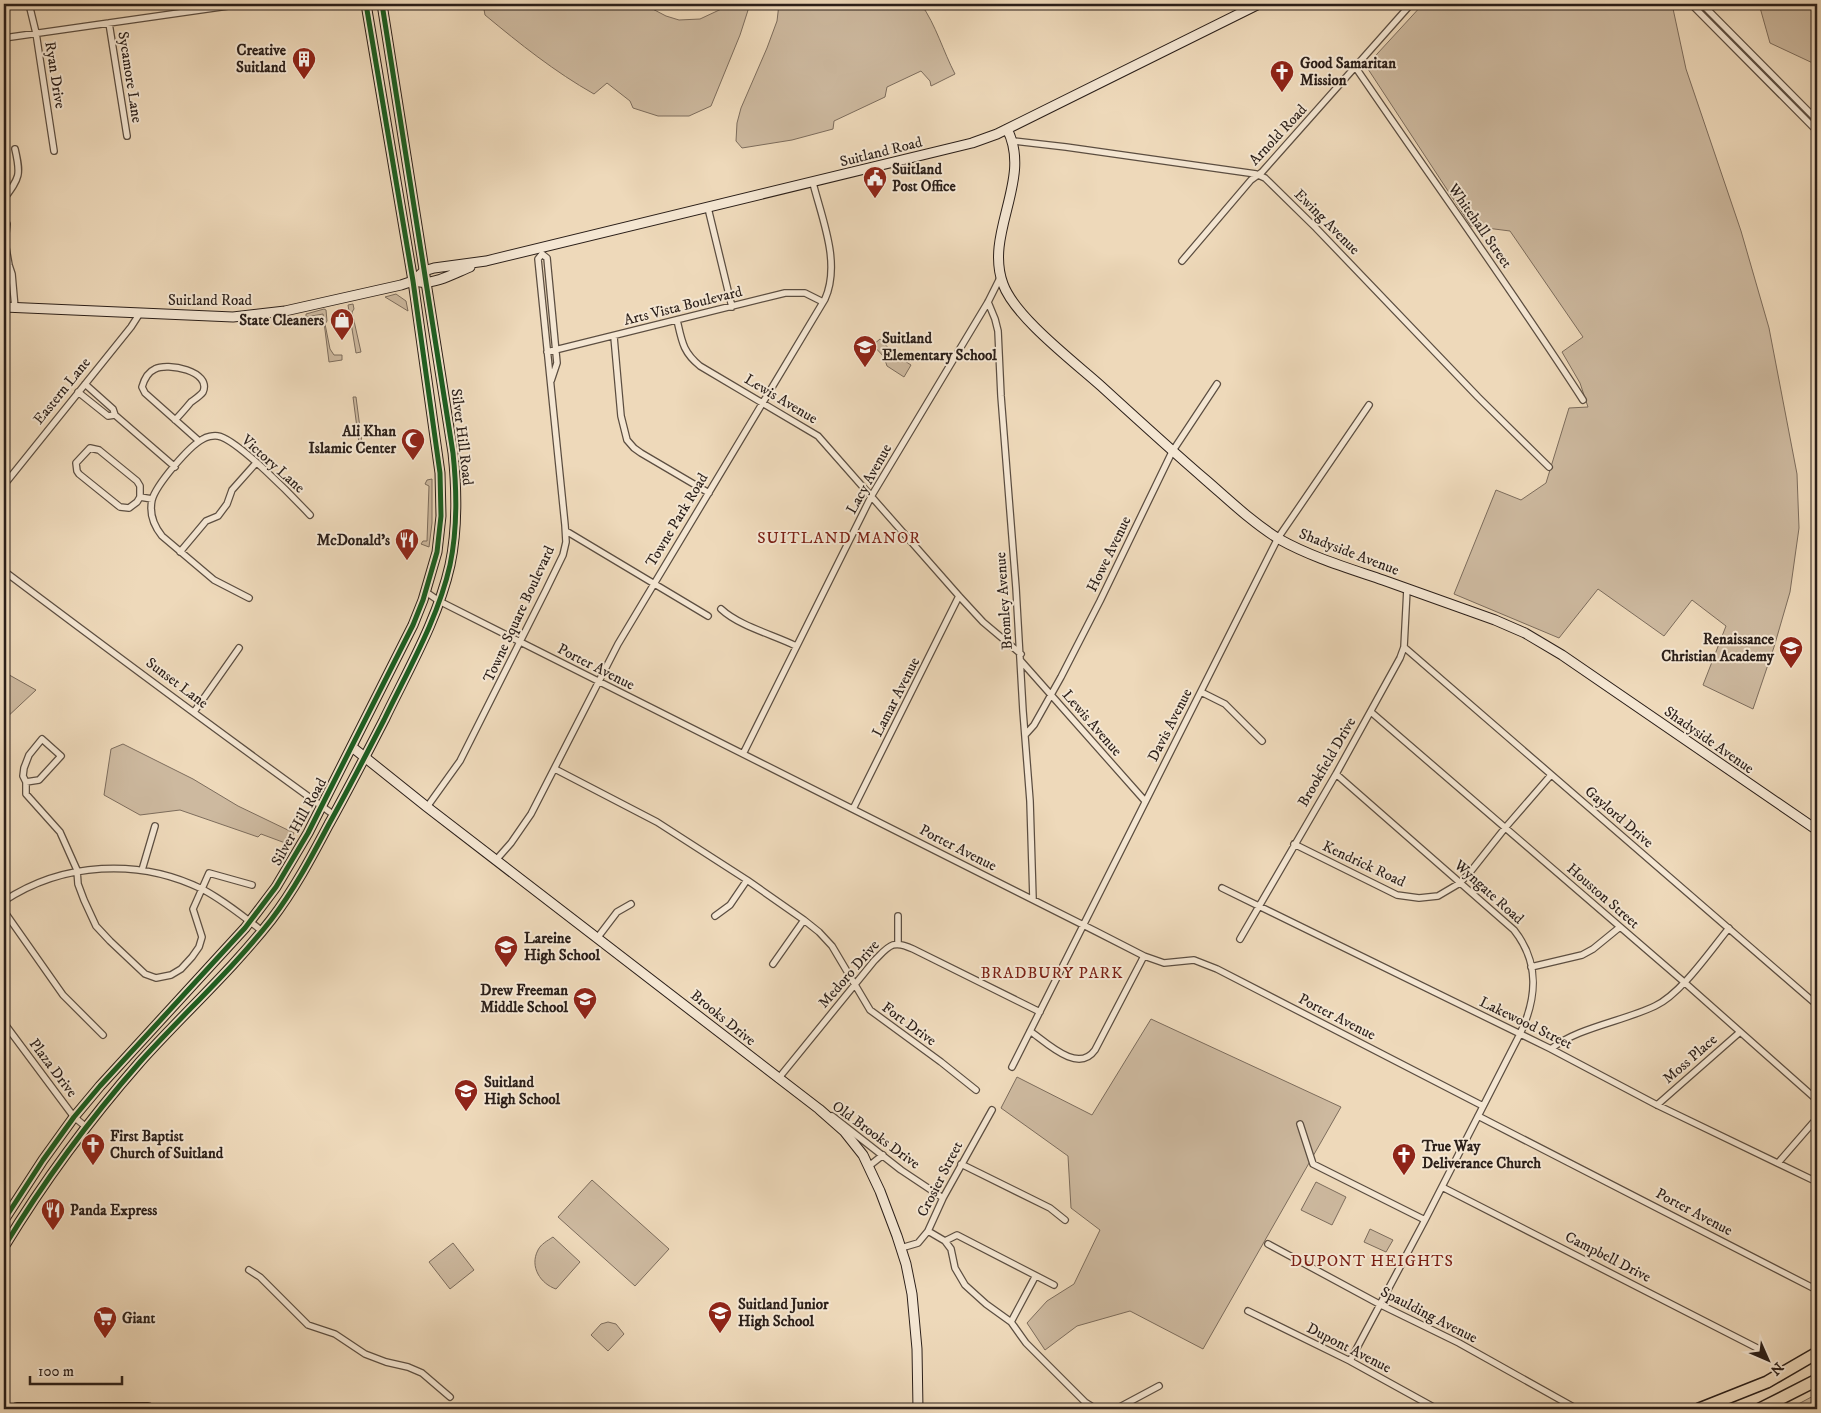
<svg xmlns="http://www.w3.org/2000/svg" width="1821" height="1413" font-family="'IM FELL DW Pica',serif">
<rect width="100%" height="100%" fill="#eed9ba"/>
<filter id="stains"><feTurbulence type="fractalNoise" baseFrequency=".004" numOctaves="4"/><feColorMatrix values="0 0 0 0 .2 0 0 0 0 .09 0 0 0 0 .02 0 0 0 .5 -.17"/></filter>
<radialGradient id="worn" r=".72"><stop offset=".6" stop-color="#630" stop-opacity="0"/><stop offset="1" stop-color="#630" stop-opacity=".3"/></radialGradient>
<path fill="#cdb99f" stroke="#7c6c5c" d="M483 4H643L666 16 679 20 700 19 732 4H750L740 35 711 106 689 116H658L633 108 630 101 607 83 594 94C555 72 520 44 485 15Z
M779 4H921C936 25 943 51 955 74L931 86 930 81 921 71 887 87 885 97 834 121 833 129 792 140 742 148 736 141 737 123 741 108 767 48 777 21Z
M1423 4H1672L1686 69 1741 231 1769 328 1797 474 1799 528 1790 592 1774 647 1753 709 1703 685 1726 626 1692 600 1664 636 1598 589 1559 638 1454 594 1496 490 1521 500 1546 483 1569 408 1588 407 1580 383 1562 352 1583 337 1510 231 1471 226 1366 66Z
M1759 4H1817V65L1770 43Z
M396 294 406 301 408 311 385 297Z
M353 304 354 309 352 312 361 352 356 353 348 305Z
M324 309 326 310 327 321 325 324 330 349 334 355H342V360L329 362 323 314 306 317V314Z
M880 339 894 354 911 365 904 377 887 366 884 357 873 345Z
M353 397H356L363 451H360Z
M432 479V523L429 547 421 544 423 541H427L429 486 425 484 427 480Z
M4 672 36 690 4 720Z
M123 744 193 779 238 806 294 833 288 844 261 834 258 837 180 810 140 815 104 795 111 749Z
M1151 1019 1341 1107 1203 1349 1130 1311 1077 1326 1045 1350 1027 1323 1047 1301 1074 1284 1100 1230 1071 1208 1068 1156 1001 1108 1017 1077 1092 1115Z
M592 1180 669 1249 635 1286 558 1217Z
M1316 1182 1346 1197 1332 1225 1301 1210Z
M1370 1229 1393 1240 1386 1252 1364 1242Z
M553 1237 580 1262 556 1289C541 1284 529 1267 538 1250 541 1244 547 1241 553 1237Z
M453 1243 474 1270 450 1289 429 1262Z
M608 1322 616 1324 624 1334 608 1351 591 1335 601 1324Z
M1817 1394V1409H1789Z"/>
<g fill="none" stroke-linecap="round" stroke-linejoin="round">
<g stroke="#5c4e41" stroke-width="8">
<path id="street" d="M29 4 36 33 54 151
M1691 4 1817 131
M1702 4 1817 120
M109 23 127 136
M4 38 242 4
M1356 68C1431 178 1510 287 1583 400
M1013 141 1066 147 1256 174 1265 178 1316 228 1478 397 1549 467
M4 199C20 177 21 175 15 149
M708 208 732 307
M4 218 7 224 5 242 9 265 12 274 15 308
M542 254 547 258 557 363 551 381
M1182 261 1251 180 1262 172 1411 4
M988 302 995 319 998 331 1001 396 1016 588 1023 711 1030 801 1033 899
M677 320C682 342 683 352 700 366L818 436 959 596 983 622 1021 654
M614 337 621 416 627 440 634 448 641 453 709 493
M547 352 785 293H805L823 302
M85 384 113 409 115 415 175 467
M78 392 108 416 115 415
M175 420C181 414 186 408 191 402 195 399 200 396 203 392 212 371 167 362 155 369 148 372 144 380 142 387L145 393 199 441
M4 485 131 327 140 313
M140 497 137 502 129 508 120 507 79 474 77 471 76 463 90 448 99 450 137 481 140 486V497L152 499
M566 531 708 616
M180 552 206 521 218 516 227 504 232 490 256 463
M4 571C113 653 223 735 334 815
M426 592 439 601C674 720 910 836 1144 956L1164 963 1194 960 1217 969 1483 1106
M249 598 214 580 162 536C154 526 149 514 152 500 156 485 189 446 203 439 206 437 213 435 218 436 237 439 295 499 310 515
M721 609C739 626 774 635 796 646
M1404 647 1817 1005
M1021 661 1145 801
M1201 692 1225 704 1262 741
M194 712 239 648
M1371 712 1684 982 1817 1100
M1025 735 1034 725 1061 677 1100 601 1172 452 1217 384
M743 754 872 495 988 302 1000 278
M555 769 657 822 747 880 804 920 819 932 832 946 870 1010 941 1062 976 1090
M1336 774 1514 930C1540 963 1537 998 1520 1034L1425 1220 1350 1361
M26 782 39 780 61 756 42 739 29 755 24 768 23 776 26 782V794L60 832 77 870 78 884 84 900 96 926 110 941 145 974 156 978 171 975 181 969 192 957 199 947 202 937 193 909 209 873 252 885
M427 807 460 761 546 590 563 555 566 542 565 525 538 259 542 254
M853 809 959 596
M1294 844 1397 895 1419 898 1438 896 1460 883 1471 871 1505 828 1551 775
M496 860 511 843 531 814 618 644 825 299C841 263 822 219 813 183
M142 870 155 826
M1222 888 1551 1049 1657 1105 1817 1182
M4 901C63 862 139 858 202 889 223 900 243 916 262 931
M4 911 63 995 103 1035
M715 916 730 905 747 880
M598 937 617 912 631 904
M1240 939 1336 774 1400 658 1404 647 1407 589
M898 943V916
M773 964 804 920
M1531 967 1582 955 1593 949 1620 927
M4 1023 74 1117 85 1126
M1030 1031C1047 1043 1078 1074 1095 1050L1144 956
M1551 1049C1576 1028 1624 1021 1655 1006 1681 994 1710 951 1729 928
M1012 1067 1278 538 1369 405
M778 1079 874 961C889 946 892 939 913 949L1040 1012
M1657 1105 1740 1032
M832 1116 901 1170 943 1198
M1478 1116 1817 1290
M1300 1124 1313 1164 1425 1220
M1778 1163 1817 1118
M961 1164 1050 1208 1065 1220
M869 1166 883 1155
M1442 1187 1763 1351
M928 1231 945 1241 957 1235 1054 1285
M945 1241 951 1249 955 1268 965 1285 986 1304 1011 1322 1026 1343 1085 1402 1096 1409
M1268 1244 1381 1305 1459 1343 1577 1409
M901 1248 918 1243 928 1231 943 1198 992 1110
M249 1270 260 1277 308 1325 335 1334 365 1354 386 1362 408 1367 422 1373 450 1397
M1248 1311 1350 1361 1437 1409
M1011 1322 1035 1277
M1116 1409 1159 1386"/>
</g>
<g stroke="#2b1f19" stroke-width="11">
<path id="secondary" d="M1007 129C1033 179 984 233 1003 284 1015 317 1073 361 1101 386 1136 418 1171 450 1207 481 1230 501 1253 523 1279 539 1311 557 1348 568 1383 580 1420 593 1458 607 1495 620L1525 633 1562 655 1817 830
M420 282C436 284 455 273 470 267
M4 307 233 317 285 311 401 285 413 281 424 271 434 268 486 261 972 143 997 134 1259 4
M352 747 427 807 819 1109 844 1131 863 1155 880 1191 897 1236 906 1264 912 1294 917 1349 918 1409"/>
</g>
<g stroke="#2b1f19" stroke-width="11">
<path id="primary" d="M4 1220 43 1160 74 1117 100 1086 245 928 276 887 308 833 413 625 423 600 437 552 441 516 440 473 413 281 366 4
M4 1247C44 1181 89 1120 140 1062 183 1014 231 971 271 920 294 890 311 858 329 824 348 790 366 755 384 720 408 670 438 619 450 565 458 527 457 491 453 453L382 4"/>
</g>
<g stroke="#2b1f19" stroke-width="14">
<path id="highway" d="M17 1409H148
M1699 1409 1767 1382 1817 1353
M1760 1409 1817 1380"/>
</g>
<use href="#street" stroke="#f4e6d2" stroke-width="5.5"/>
<use href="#secondary" stroke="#f4e6d2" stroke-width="9"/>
<use href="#primary" stroke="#eed9ba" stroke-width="9"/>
<use href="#highway" stroke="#eed9ba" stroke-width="11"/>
<g stroke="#f4e6d2" stroke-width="8">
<path id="cycleway" d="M4 1220 43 1160 74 1117 100 1086 245 928 276 887 308 833 413 625 423 600 437 552 441 516 440 473 413 281 366 4
M4 1247C44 1181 89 1120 140 1062 183 1014 231 971 271 920 294 890 311 858 329 824 348 790 366 755 384 720 408 670 438 619 450 565 458 527 457 491 453 453L382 4"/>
</g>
<use href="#cycleway" stroke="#1b5e20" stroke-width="5"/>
</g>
<defs>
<g id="building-pin" transform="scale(1.25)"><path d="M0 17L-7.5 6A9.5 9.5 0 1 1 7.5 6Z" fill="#8f2418" stroke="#f4e6d2"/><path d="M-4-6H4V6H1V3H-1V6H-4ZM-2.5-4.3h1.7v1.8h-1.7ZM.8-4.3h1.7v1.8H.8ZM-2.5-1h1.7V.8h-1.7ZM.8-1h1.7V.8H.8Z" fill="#fff"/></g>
<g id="church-pin" transform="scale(1.25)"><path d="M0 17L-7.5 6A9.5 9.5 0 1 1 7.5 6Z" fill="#8f2418" stroke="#f4e6d2"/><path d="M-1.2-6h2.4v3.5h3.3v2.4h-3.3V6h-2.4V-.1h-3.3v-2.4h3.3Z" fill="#fff"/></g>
<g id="civic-pin" transform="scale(1.25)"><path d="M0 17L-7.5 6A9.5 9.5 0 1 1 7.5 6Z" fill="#8f2418" stroke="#f4e6d2"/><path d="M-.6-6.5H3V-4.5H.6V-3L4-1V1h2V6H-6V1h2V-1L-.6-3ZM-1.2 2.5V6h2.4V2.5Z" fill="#fff"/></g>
<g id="shop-pin" transform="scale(1.25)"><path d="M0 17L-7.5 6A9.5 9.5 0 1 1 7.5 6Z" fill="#8f2418" stroke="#f4e6d2"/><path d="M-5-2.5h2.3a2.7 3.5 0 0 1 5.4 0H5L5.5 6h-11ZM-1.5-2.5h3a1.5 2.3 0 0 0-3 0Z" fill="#fff"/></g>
<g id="school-pin" transform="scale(1.25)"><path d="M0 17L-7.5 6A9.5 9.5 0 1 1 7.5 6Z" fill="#8f2418" stroke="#f4e6d2"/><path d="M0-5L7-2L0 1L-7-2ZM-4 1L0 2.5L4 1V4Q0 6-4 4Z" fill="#fff"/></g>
<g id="mosque-pin" transform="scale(1.25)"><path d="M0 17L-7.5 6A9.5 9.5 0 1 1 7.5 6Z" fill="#8f2418" stroke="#f4e6d2"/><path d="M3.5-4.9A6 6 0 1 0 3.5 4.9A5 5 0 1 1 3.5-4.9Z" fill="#fff"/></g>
<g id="restaurant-pin" transform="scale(1.25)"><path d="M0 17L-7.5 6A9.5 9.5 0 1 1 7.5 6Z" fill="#8f2418" stroke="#f4e6d2"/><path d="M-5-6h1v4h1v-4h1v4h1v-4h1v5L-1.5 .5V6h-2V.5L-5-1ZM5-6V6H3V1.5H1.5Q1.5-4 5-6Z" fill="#fff"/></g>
<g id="supermarket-pin" transform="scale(1.25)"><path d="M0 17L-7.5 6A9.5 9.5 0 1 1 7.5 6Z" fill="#8f2418" stroke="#f4e6d2"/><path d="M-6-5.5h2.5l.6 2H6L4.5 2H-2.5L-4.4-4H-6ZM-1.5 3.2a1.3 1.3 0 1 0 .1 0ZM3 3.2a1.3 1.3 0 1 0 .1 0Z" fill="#fff"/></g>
</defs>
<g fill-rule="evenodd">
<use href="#building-pin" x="304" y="59"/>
<use href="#church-pin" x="1282" y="72"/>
<use href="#civic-pin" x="875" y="178"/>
<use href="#shop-pin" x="342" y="320"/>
<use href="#school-pin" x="865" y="347"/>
<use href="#mosque-pin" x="413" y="440"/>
<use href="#restaurant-pin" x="407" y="540"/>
<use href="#school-pin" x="1791" y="648"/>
<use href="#school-pin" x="506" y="947"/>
<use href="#school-pin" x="585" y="999"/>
<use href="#school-pin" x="466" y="1091"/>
<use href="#church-pin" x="93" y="1145"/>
<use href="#church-pin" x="1404" y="1155"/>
<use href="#restaurant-pin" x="53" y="1210"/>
<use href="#school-pin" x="720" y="1313"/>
<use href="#supermarket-pin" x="105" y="1318"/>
</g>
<g text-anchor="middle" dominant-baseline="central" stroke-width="4" stroke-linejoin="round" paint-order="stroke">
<g font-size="15" font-weight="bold" fill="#2b1f19" stroke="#f4e6d2" text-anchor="start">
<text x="286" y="50" text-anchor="end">Creative<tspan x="286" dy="17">Suitland</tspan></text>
<text x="1300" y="63">Good Samaritan<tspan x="1300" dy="17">Mission</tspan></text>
<text x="892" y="169">Suitland<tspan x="892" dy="17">Post Office</tspan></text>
<text x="324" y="320" text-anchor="end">State Cleaners</text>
<text x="882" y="338">Suitland<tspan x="882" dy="17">Elementary School</tspan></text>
<text x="396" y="431" text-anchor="end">Ali Khan<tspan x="396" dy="17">Islamic Center</tspan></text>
<text x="390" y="540" text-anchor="end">McDonald's</text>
<text x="1774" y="639" text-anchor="end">Renaissance<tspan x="1774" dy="17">Christian Academy</tspan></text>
<text x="524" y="938">Lareine<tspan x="524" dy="17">High School</tspan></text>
<text x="568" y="990" text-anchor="end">Drew Freeman<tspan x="568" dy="17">Middle School</tspan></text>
<text x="484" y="1082">Suitland<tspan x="484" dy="17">High School</tspan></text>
<text x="110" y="1136">First Baptist<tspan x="110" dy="17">Church of Suitland</tspan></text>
<text x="1422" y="1146">True Way<tspan x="1422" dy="17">Deliverance Church</tspan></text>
<text x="70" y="1210">Panda Express</text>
<text x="738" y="1304">Suitland Junior<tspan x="738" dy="17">High School</tspan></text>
<text x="122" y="1318">Giant</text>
</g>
<g font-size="15" fill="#2b1f19" stroke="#f4e6d2">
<text transform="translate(55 75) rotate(81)">Ryan Drive</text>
<text transform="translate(130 77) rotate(81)">Sycamore Lane</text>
<text transform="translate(1278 135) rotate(-47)">Arnold Road</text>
<text transform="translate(881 152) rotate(-14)">Suitland Road</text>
<text transform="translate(1327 222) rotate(45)">Ewing Avenue</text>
<text transform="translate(1480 226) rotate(55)">Whitehall Street</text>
<text x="210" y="300">Suitland Road</text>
<text transform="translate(683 306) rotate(-14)">Arts Vista Boulevard</text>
<text transform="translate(62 391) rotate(-51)">Eastern Lane</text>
<text transform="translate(781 399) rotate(31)">Lewis Avenue</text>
<text transform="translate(462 437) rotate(83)">Silver Hill Road</text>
<text transform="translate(273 464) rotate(42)">Victory Lane</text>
<text transform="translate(869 479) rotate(-61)">Lacy Avenue</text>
<text transform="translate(677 520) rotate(-59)">Towne Park Road</text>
<text transform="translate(1349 552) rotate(21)">Shadyside Avenue</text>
<text transform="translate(1109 554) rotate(-64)">Howe Avenue</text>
<text transform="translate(1004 601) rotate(-94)">Bromley Avenue</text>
<text transform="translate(519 614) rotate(-65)">Towne Square Boulevard</text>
<text transform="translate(596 667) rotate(27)">Porter Avenue</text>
<text transform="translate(177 683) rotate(37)">Sunset Lane</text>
<text transform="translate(896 697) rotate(-63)">Lamar Avenue</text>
<text transform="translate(1092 723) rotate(49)">Lewis Avenue</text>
<text transform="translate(1170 725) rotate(-63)">Davis Avenue</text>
<text transform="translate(1709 740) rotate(35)">Shadyside Avenue</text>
<text transform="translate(1327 762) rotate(-60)">Brookfield Drive</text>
<text transform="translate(1619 817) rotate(41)">Gaylord Drive</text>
<text transform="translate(299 822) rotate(-61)">Silver Hill Road</text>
<text transform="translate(958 848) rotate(27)">Porter Avenue</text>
<text transform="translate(1364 864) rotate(25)">Kendrick Road</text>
<text transform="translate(1489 892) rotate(42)">Wyngate Road</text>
<text transform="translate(1603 896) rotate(41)">Houston Street</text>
<text transform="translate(849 974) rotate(-49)">Medoro Drive</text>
<text transform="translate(1337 1017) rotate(27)">Porter Avenue</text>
<text transform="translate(723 1018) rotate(39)">Brooks Drive</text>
<text transform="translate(1526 1023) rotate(26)">Lakewood Street</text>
<text transform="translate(909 1024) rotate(36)">Fort Drive</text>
<text transform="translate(1690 1059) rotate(-41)">Moss Place</text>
<text transform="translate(53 1068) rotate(53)">Plaza Drive</text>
<text transform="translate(876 1135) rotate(36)">Old Brooks Drive</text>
<text transform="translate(940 1179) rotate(-63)">Crosier Street</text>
<text transform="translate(1694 1212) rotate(28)">Porter Avenue</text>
<text transform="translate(1608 1257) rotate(27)">Campbell Drive</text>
<text transform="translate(1429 1315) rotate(27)">Spaulding Avenue</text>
<text transform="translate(1349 1348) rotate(27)">Dupont Avenue</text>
</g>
<g font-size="16" letter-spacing="1" fill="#7a1f14" stroke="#f4e6d2">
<text x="839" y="538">SUITLAND MANOR</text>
<text x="1052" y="973">BRADBURY PARK</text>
<text x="1372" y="1261">DUPONT HEIGHTS</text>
</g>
</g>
<rect width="1821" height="1413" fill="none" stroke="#eed9ba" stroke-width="20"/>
<rect x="5" y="5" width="1811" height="1403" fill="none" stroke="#2b1f19" stroke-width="2.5"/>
<rect x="10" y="10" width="1801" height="1393" fill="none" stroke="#2b1f19"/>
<g transform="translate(1768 1360) rotate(135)" stroke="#f4e6d2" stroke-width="4" paint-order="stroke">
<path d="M0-4L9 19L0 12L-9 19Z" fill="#2b1f19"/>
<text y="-8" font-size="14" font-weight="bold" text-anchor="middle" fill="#2b1f19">N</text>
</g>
<path d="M30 1376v8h92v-8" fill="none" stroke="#2b1f19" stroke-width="2.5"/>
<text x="38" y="1376" font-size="15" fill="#2b1f19" stroke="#f4e6d2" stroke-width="4" paint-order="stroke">100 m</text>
<rect width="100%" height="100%" filter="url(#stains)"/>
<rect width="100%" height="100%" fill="url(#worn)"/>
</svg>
